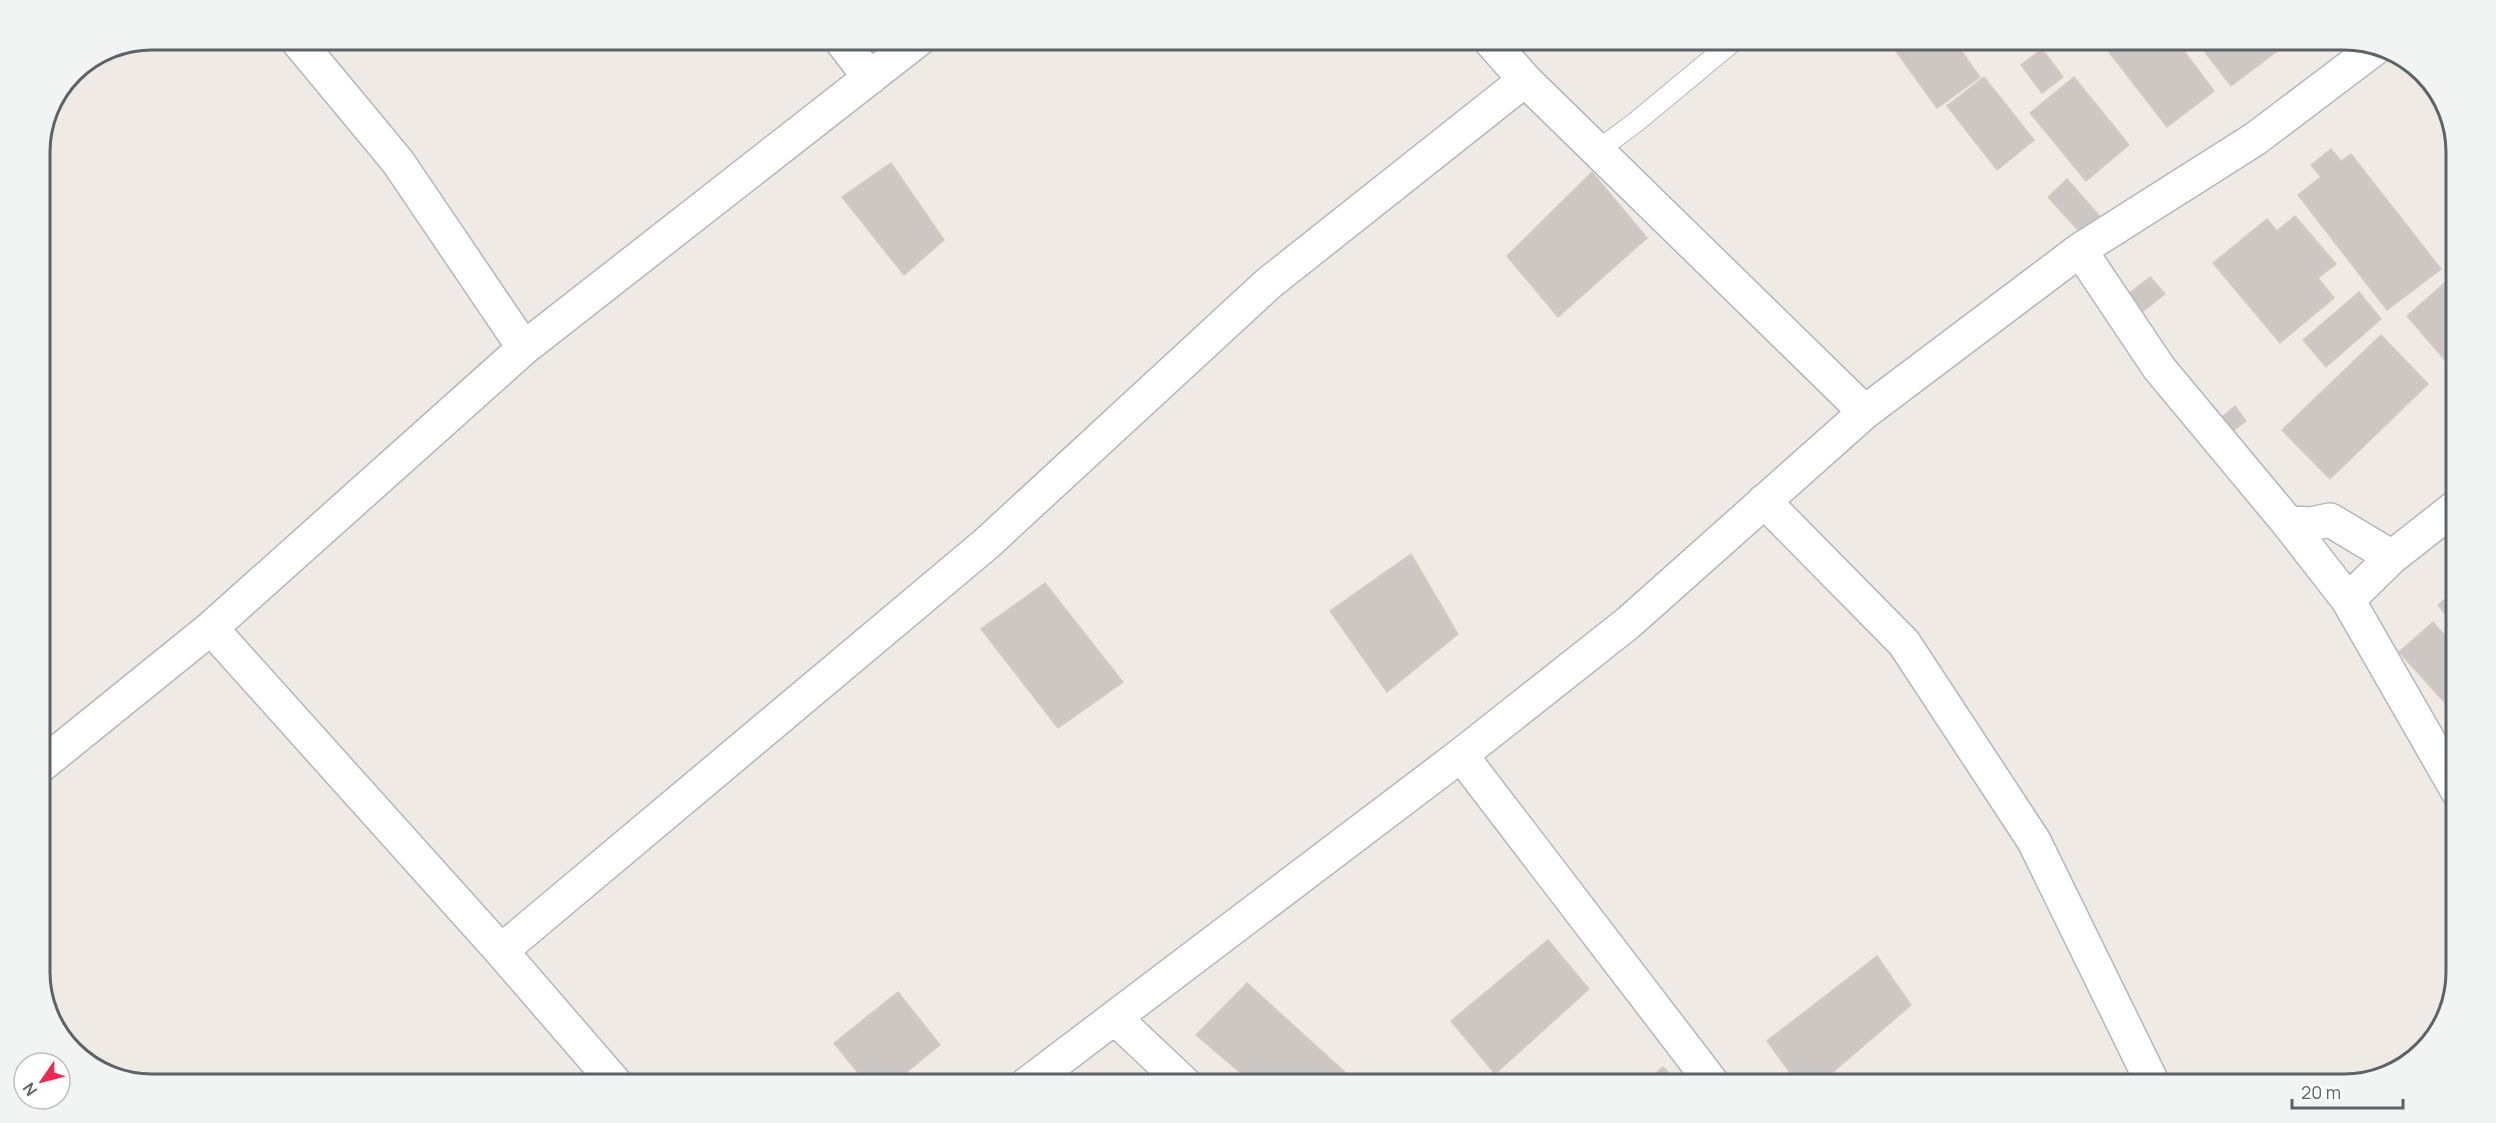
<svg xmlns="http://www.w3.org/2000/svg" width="2496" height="1123" font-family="Manrope,sans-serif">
<rect width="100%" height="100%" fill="#f0eae4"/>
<path fill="#cdc7c3" stroke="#d5cac2" stroke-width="1.5" d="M1887 39H1953L1980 77 1937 108Z
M2099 39H2175L2214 91 2167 127Z
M2195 39H2274L2281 48 2231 86Z
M2042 49 2063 77 2042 93 2021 65Z
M1984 77 2034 140 1997 170 1947 106Z
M2074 77 2129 145 2086 181 2030 113Z
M2439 92 2448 118 2432 97Z
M2331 149 2341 161 2351 154 2441 269 2387 310 2298 195 2321 177 2311 165Z
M891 163 944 240 904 275 842 197Z
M1592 172 1647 238 1558 317 1507 256Z
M2067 179 2102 219 2083 236 2048 197Z
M2295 216 2336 264 2318 278 2334 298 2280 343 2213 263 2267 219 2277 231Z
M2456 273 2457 274V374L2407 316Z
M2150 277 2165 294 2136 317 2122 299Z
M2359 292 2381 319 2326 367 2303 340Z
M2381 335 2428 384 2330 479 2282 430Z
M2235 406 2246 421 2233 431 2222 417Z
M1411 554 1458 634 1387 692 1330 611Z
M1045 583 1123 682 1058 728 981 629Z
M2457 589V628L2438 605Z
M2433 622 2457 649V716L2399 652Z
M1548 940 1589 989 1495 1074 1451 1021Z
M1877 956 1911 1005 1819 1084H1798L1767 1041Z
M1247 983 1358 1084H1254L1196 1035Z
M898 992 940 1045 892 1084H867L834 1043Z
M1663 1067 1680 1084H1644Z"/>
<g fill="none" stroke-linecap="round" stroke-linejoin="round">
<g stroke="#b2b7ba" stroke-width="22">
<path id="lane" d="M1597 151 1636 122 1736 39"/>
</g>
<g stroke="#b2b7ba" stroke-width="36">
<path id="street" d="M296 39 398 162 524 348
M840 39 870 78
M1489 39 1525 80 1865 412
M2080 250 2159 368 2288 523 2348 600 2457 790
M1764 501 1904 643 2034 841 2153 1084
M2288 523 2311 524 2330 520 2392 557
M2348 600 2392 557 2457 506
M211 628 501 951 616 1084
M1461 755 1713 1084
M39 767 211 628 524 348 919 39
M501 951 986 544 1269 283 1525 80
M1116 1019 1185 1084
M1027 1084 1461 755 1628 623 1865 412 2080 250 2255 139 2378 46"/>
</g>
<use href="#lane" stroke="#fff" stroke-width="20"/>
<use href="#street" stroke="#fff" stroke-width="33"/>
</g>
<path d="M0 0H2496V1123H0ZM152 50H2344A102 102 0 0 1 2446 152V972A102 102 0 0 1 2344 1074H152A102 102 0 0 1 50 972V152A102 102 0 0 1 152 50Z" fill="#f2f3f3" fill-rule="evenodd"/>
<path fill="none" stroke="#5c6366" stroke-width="3" d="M152 50H2344A102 102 0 0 1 2446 152V972A102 102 0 0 1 2344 1074H152A102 102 0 0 1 50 972V152A102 102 0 0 1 152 50Z"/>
<g transform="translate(42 1081) rotate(235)"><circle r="28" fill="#ffffff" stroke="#bec1c2" stroke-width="1.5"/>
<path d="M0-4.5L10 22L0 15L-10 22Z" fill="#f42650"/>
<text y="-9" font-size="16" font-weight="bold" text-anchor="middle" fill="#5c6366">N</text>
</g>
<path d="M2292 1099v9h111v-9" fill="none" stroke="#5c6366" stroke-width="3"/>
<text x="2301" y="1099" font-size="18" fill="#5c6366" stroke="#ffffff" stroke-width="4.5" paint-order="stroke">20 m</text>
</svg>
